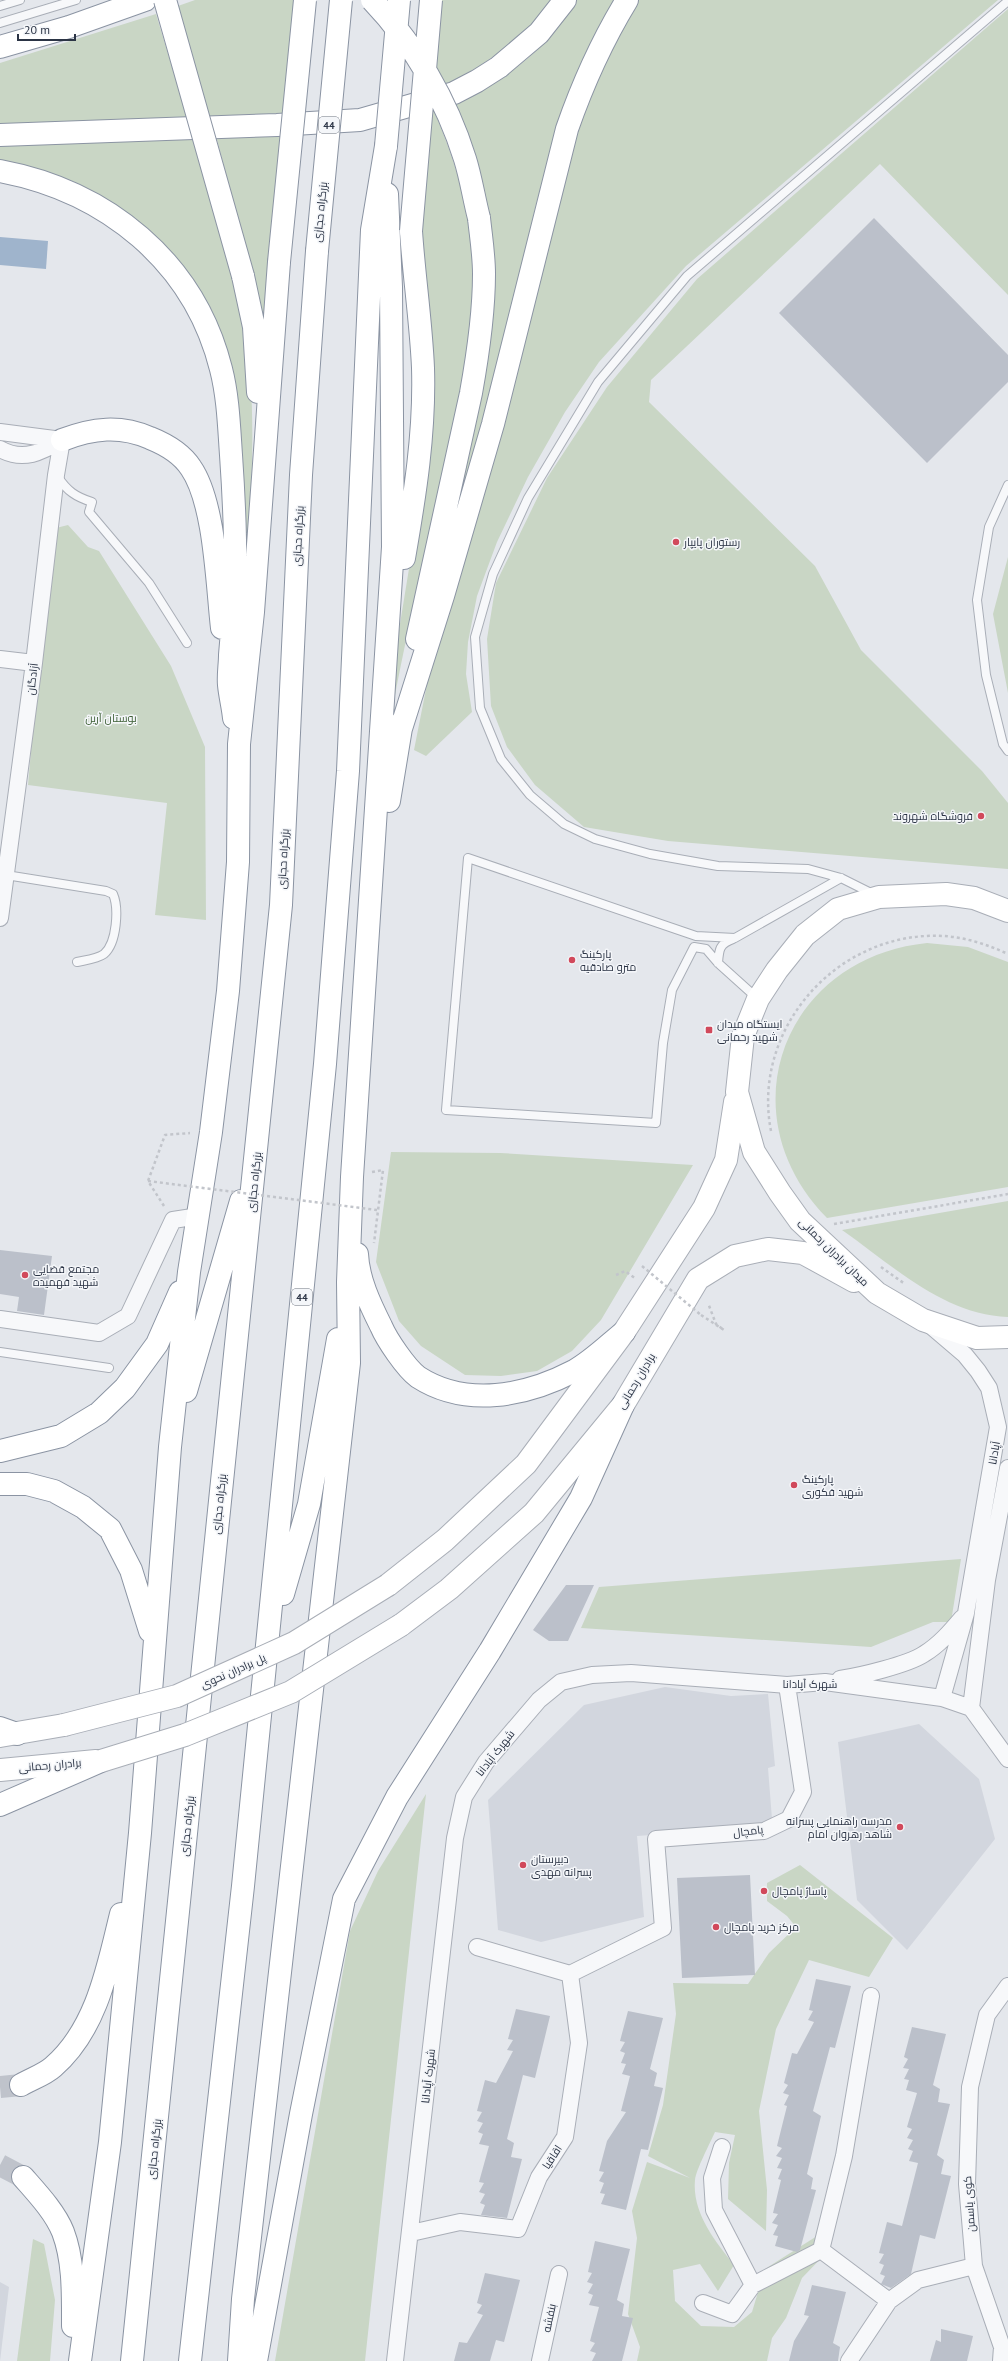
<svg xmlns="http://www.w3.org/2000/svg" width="1008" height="2361" font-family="'PT Sans',Cairo,sans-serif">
<rect width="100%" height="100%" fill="#e4e7ec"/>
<path fill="#d2d6de" d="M665 1687 731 1696 768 1694 775 1766 768 1768 772 1819 765 1827 637 1836 644 1917 541 1942 498 1930 488 1800 584 1705Z
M919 1724 979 1779 995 1839 907 1950 857 1900 838 1742Z
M0 2282 9 2287 0 2361Z"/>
<path fill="#c9d6c5" d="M195 0H302L291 113 209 116 178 6Z
M436 0H554C520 40 491 61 445 86L431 58Z
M576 0H616L559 124 536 204 480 441 436 595C449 538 461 481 473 423 484 373 496 323 495 271 493 212 475 158 455 104 463 98 474 96 482 91 521 68 554 39 576 0Z
M636 0H998L686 266 599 362 565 412 528 477 497 542 477 596 468 642 466 674 472 712 426 756 414 750 429 674 567 160 603 62Z
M1008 9V295L880 164 651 380 649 402 815 566 861 650 982 771 1008 803V869L668 841 584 827 535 785 507 747 491 706 487 639 496 583 547 478 607 387 697 279Z
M156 14 187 117 0 124V63Z
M434 111C453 155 468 201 472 249 477 328 458 406 441 482 424 561 405 638 391 717L392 673 421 495 420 285 426 113Z
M216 136H288L264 401 254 279Z
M194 137C211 199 233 261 244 324 260 418 249 517 244 612L242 461 239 409 232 370 138 224 106 199 72 181 42 171 0 162V143Z
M68 525 88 547 99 551 171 666 205 747 206 920 155 915 167 803 28 785 40 650 56 528Z
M1008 557V693L993 614Z
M927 943 968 947 1008 962V1187L827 1218C725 1114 783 958 927 943Z
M391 1152 500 1153 693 1165 601 1320 572 1351 537 1371 501 1376 465 1375 421 1346 399 1321 376 1262Z
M1008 1201V1317C944 1315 892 1265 842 1230Z
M961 1559 951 1622H933L871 1647 581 1628 599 1587Z
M426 1794 365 2361H275L350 1931 378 1871Z
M800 1865 893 1938 869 1977 809 1960 776 2029 759 2111 767 2190 766 2231 728 2199 729 2163 735 2135 715 2132C710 2143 696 2170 695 2180 692 2213 715 2241 734 2265L718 2291 700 2264 673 2270 675 2301 701 2326 734 2327 752 2312 765 2269 817 2236 827 2252 802 2278 786 2318 772 2338 767 2361H637L640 2347 628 2314 637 2238 632 2211 647 2162 690 2178 648 2156 663 2105 676 2014 673 1983 748 1984 769 1953 796 1927 787 1916 767 1901V1883Z
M33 2239 44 2244 55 2300 50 2361H17Z"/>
<path fill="#9fb4cc" d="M0 237 48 241 46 269 0 265Z"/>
<path fill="#bbc0ca" d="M874 218 1008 355V382L927 463 779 313Z
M0 1250 52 1256 44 1315 17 1311 19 1297 0 1294Z
M566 1585H594L568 1641H549L533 1630Z
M750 1875 755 1975 682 1978 677 1878Z
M816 1979 851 1986 835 2048 830 2047 813 2111 821 2116 807 2174 813 2178 811 2189 816 2190 800 2250 797 2252 775 2246 778 2236 773 2235 778 2225 772 2223 778 2214 773 2213 781 2180 778 2179 782 2169 777 2168 782 2158 776 2156 782 2148 777 2146 787 2106 784 2105 789 2095 783 2093 788 2085 784 2083 792 2053 797 2054 814 2022 808 2020 813 2011 809 2010Z
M516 2009 550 2016 535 2078 523 2075 507 2139 514 2143 511 2157 522 2159 507 2218 481 2215 485 2205 480 2203 485 2194 479 2192 484 2183 479 2182 489 2146 479 2144 483 2134 478 2132 483 2123 477 2121 482 2112 477 2111 485 2080 496 2083 513 2051 507 2050 513 2040 508 2039Z
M628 2011 663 2018 650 2069 657 2073 654 2086 663 2088 648 2150 641 2149 626 2210 601 2204 605 2194 600 2193 604 2183 599 2181 604 2172 599 2171 607 2141 626 2112 621 2111 630 2076 622 2074 626 2064 621 2063 625 2053 620 2051 625 2042 620 2041Z
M912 2027 946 2034 933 2085 940 2089 938 2102 950 2104 937 2155 944 2160 941 2174 951 2176 935 2239 920 2235 911 2274 891 2288 881 2284 885 2276 880 2274 884 2265 879 2263 884 2254 879 2253 887 2222 902 2226 918 2163 909 2161 913 2151 908 2149 913 2140 907 2138 912 2129 907 2127 917 2093 906 2090 909 2080 904 2079 909 2069 903 2068 908 2059 904 2057Z
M595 2241 630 2249 617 2300 624 2304 622 2316 633 2318 622 2361H592L596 2353 590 2351 595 2343 590 2341 599 2307 589 2305 593 2295 588 2293 593 2284 587 2282 592 2273 588 2272Z
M485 2273 520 2280 504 2342 496 2340 490 2361H454L459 2342 467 2343 483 2315 477 2313 482 2305 477 2303Z
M812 2285 846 2292 833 2343 840 2347 838 2361H789L794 2341 809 2316 804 2315Z
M941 2329 973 2336 967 2361H930L936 2340 941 2342Z"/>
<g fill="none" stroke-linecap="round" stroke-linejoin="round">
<path stroke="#bfc3cb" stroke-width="22" stroke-dasharray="22 11" stroke-linecap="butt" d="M0 2087 21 2085
M0 2165 23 2177"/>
<g stroke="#a9aeb7" stroke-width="10">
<path id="lane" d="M0 6 20 0
M0 23 76 0
M58 477C67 491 76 497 92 502L89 512 149 583 187 643
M1008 485 989 527 977 600 986 675 1003 744 1008 751
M6 875 106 891 113 894C119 908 117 943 104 954 97 959 86 960 77 962
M875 895 841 878 808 869 718 866 650 854 595 839 564 824 530 795 501 759 480 708 475 637 493 574 528 498 598 382 687 276 1008 1
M718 963C719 950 719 944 733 939
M758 999 718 963 706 949 694 947 672 990 663 1043 656 1123 446 1110 468 858 696 936 735 938 841 878
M0 1352 109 1368"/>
</g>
<g stroke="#a9aeb7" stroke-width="18">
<path id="street" d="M0 432 62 440
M0 449C23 462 42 452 62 440
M0 659 34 663
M0 918 34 663 56 475 62 440
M0 1319 99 1333 128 1316 173 1220 199 1216
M931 1326 965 1355 978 1371 989 1388 998 1427 966 1613 942 1698
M840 1679C860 1676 907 1665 924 1654 939 1645 951 1631 962 1618
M971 1708 987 1580 1008 1468
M477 1947 570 1974 663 1928 656 1839 764 1831 789 1819 803 1792 787 1685
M411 2233 460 2222 518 2229 539 2177 565 2137 579 2043 570 1974
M821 2250 889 2301
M974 2266 1002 2347 1001 2361
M753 2285 821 2250 844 2156 871 1996
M703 2303 732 2314 753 2285 714 2210 712 2178 722 2147
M395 2361 455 1838 464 1797 486 1762 539 1700 561 1682 592 1675 631 1673 787 1685 825 1682 942 1698 971 1708 1008 1759
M540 2361 559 2274
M849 2361 889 2301 918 2280 974 2266 967 2184 970 2087 987 2015 1008 1986"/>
</g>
<g stroke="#a9aeb7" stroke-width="24">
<path id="secondary" d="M1008 911 974 898 946 894 879 897 838 909 805 935 777 970 758 999 743 1036 737 1092 754 1152 780 1193 800 1221 877 1293 923 1320 977 1338 1008 1337
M388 1585 445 1540 526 1464 624 1332 704 1208 726 1160 735 1102
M401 1625 449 1589 534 1513 623 1405 698 1279 735 1256 768 1249 803 1253 854 1281
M0 1736 64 1725
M0 1770 96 1761"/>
</g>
<g stroke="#8b94a3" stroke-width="24">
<path id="highway" d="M0 47 69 27 145 0
M0 135 277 125 360 120 454 93 477 81 499 67 539 33 565 0
M0 171C106 191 194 261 221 369 228 396 229 426 231 455 234 498 236 542 235 585 234 608 232 632 230 655 230 665 228 675 229 685 230 696 233 707 234 718
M243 276 254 327 258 392
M62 440C93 428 120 425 150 438 165 444 182 454 191 468 215 503 217 584 222 628
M404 558C415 495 425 432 423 368 421 322 414 276 411 231
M417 639 471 393C478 354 484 314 484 274 484 255 481 237 479 218
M399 735 443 596 493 424 567 129C583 83 602 41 627 0
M389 801 402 722
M357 1254C358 1279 370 1304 381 1326 387 1340 406 1368 418 1377 466 1408 526 1396 574 1371 592 1361 608 1345 624 1332
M186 1391 241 1201
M0 1451 61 1436 99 1413 125 1388 157 1344 180 1292
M0 1484H27L54 1491 83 1507 110 1529 131 1570 150 1631
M283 1594 309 1504 338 1339
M0 1728 17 1734
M0 1805 101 1761
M21 2085C31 2079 44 2075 53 2067 97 2029 108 1967 121 1914
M23 2177C37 2193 55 2212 63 2232 74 2261 73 2295 73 2326
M80 2361 110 2142 140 1833 170 1447 189 1272 211 1132 228 991 238 862 239 744 253 612 279 262
M132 2361 281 905 301 475 317 251
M190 2361 243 1886 325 1064 348 771 372 230 386 146
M239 2361 243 2299 349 1363 348 1282 352 1177 393 547 391 287 387 194
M256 2361 301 2114 344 1899 397 1797 490 1651 581 1498 623 1405"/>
</g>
<path stroke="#c2c5cb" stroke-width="2.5" stroke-dasharray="3 3" stroke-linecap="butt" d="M771 1131C752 1034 829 941 926 936 955 934 982 942 1008 954
M372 1172 383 1170 374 1243
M164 1206 148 1181 165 1135 190 1133
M834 1224 1008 1194
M881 1267 905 1284
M616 1275 625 1271 636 1279
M701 1315 724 1330 716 1324 708 1303"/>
<use href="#lane" stroke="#f7f8fa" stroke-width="8"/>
<use href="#street" stroke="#f7f8fa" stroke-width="16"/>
<use href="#secondary" stroke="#fff" stroke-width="22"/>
<use href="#highway" stroke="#fff" stroke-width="22"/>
<g stroke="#a9aeb7" stroke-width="24" stroke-linecap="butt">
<path id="secondary-bridge" d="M64 1725 177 1696 294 1643 388 1585
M101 1761 185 1735 291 1692 401 1625"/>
</g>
<g stroke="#8b94a3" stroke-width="24" stroke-linecap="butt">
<path id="highway-bridge" d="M165 0 243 276
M372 0C414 44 447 101 465 159 471 178 474 199 479 218
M386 146 399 0
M411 231 431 0
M317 251 341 0
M279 262 305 0"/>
</g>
<path stroke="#c2c5cb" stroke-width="2.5" stroke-dasharray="3 3" stroke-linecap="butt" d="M148 1181 377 1210
M642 1266 701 1315"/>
<use href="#secondary-bridge" stroke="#fff" stroke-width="22"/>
<use href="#highway-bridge" stroke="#fff" stroke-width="22"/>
</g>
<g fill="#d1495b" stroke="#f4f6f9" stroke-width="1.5">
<circle cx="676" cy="542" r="4"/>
<circle cx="981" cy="816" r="4"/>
<circle cx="572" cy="960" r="4"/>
<rect x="705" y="1026" width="8" height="8" rx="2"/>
<circle cx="25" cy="1275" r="4"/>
<circle cx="794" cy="1485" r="4"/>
<circle cx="900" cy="1827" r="4"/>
<circle cx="523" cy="1865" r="4"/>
<circle cx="764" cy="1891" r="4"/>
<circle cx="716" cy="1927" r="4"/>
</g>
<g text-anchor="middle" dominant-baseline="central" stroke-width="3" stroke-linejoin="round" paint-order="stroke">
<g fill="#f4f6f9" stroke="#676e7b" stroke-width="1">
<rect x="319" y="117" width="20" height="16" rx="3"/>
<rect x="292" y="1289" width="20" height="16" rx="3"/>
</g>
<g font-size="10" font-weight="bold" fill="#2b3445">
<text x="329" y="125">44</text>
<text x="302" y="1297">44</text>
</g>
<g font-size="11" fill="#2b3445" stroke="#f4f6f9">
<text transform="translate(320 212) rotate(-84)">بزرگراه حجازی</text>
<text transform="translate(298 536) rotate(-87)">بزرگراه حجازی</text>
<text transform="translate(32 679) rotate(-83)">آزادگان</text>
<text transform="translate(283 859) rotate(-87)">بزرگراه حجازی</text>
<text transform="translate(254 1182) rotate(-84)">بزرگراه حجازی</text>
<text transform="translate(834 1252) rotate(44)">میدان برادران رحمانی</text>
<text transform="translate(636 1381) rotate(-59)">برادران رحمانی</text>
<text transform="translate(994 1453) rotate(-80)">آپادانا</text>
<text transform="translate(219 1504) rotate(-84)">بزرگراه حجازی</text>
<text transform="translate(233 1671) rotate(-24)">پل برادران نحوی</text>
<text x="810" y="1684">شهرک آپادانا</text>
<text transform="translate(495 1753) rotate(-52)">شهرک آپادانا</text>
<text transform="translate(50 1765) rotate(-5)">برادران رحمانی</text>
<text transform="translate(187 1826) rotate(-84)">بزرگراه حجازی</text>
<text transform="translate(748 1831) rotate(-7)">پامچال</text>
<text transform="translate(428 2076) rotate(-84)">شهرک آپادانا</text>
<text transform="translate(154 2149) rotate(-84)">بزرگراه حجازی</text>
<text transform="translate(552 2157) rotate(-57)">اقاقیا</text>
<text transform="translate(969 2204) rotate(-94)">کوی یاسمن</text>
<text transform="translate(549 2318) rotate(-78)">بنفشه</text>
</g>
<g font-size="11" fill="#2b3445" stroke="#f4f6f9" text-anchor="start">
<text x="684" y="542">رستوران پایپار</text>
<text x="973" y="816" text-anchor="end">فروشگاه شهروند</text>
<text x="580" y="954">پارکینگ<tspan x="580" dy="13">مترو صادقیه</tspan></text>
<text x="717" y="1024">ایستگاه میدان<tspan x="717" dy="13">شهید رحمانی</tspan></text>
<text x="33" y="1269">مجتمع قضایی<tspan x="33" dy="13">شهید فهمیده</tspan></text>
<text x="802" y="1479">پارکینگ<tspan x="802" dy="13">شهید فکوری</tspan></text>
<text x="892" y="1821" text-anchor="end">مدرسه راهنمایی پسرانه<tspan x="892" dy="13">شاهد رهروان امام</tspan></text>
<text x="531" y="1859">دبیرستان<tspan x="531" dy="13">پسرانه مهدی</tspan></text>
<text x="772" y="1891">پاساژ پامچال</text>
<text x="724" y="1927">مرکز خرید پامچال</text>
</g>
<g font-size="11" fill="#3f6138" stroke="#f4f6f9">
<text x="111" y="718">بوستان آرین</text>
</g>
</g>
<path d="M18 34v6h57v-6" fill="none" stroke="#2b3445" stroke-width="2"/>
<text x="24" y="34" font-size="12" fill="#2b3445" stroke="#f4f6f9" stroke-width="3" paint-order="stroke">20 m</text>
</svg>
